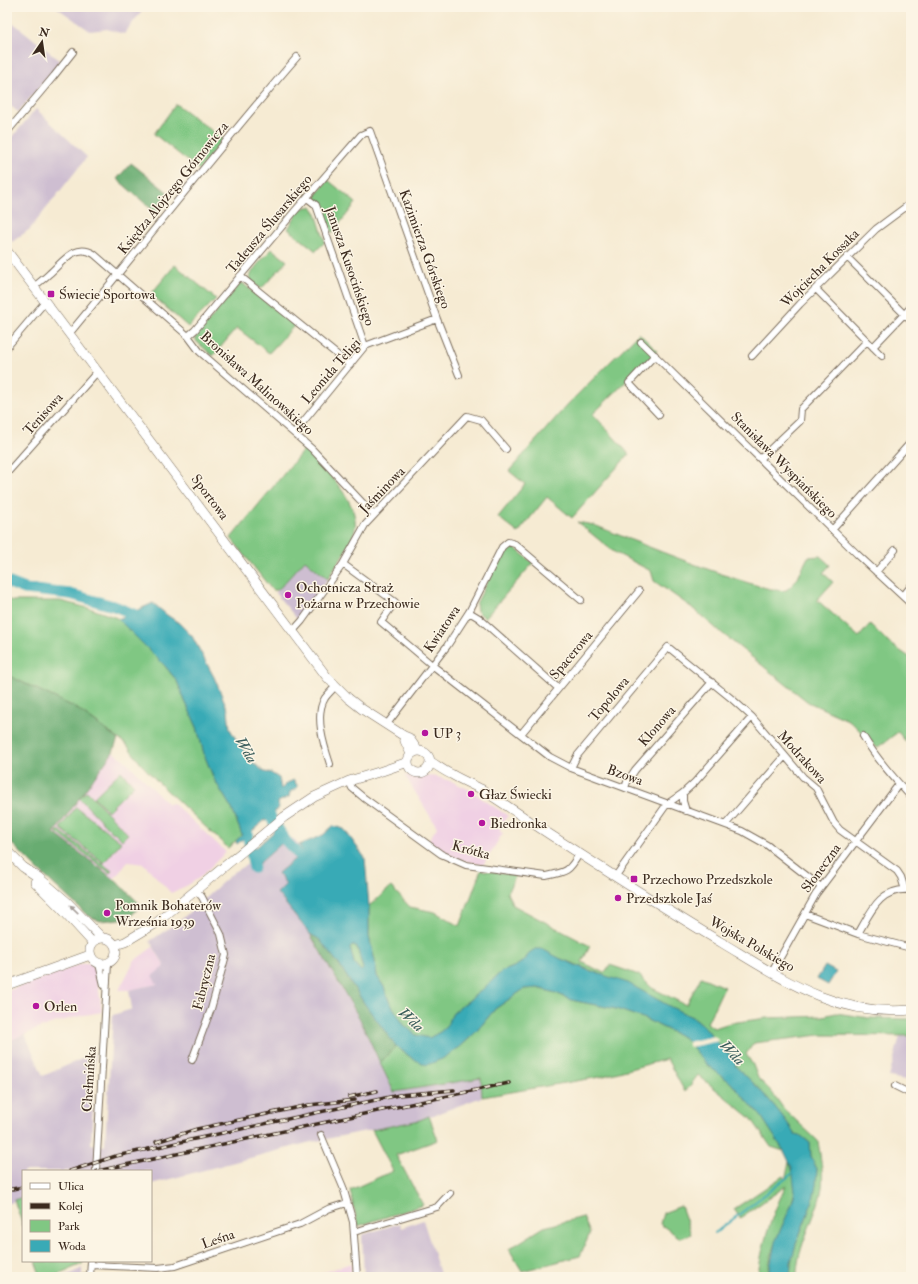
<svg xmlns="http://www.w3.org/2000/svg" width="918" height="1284" font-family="'IM FELL Double Pica',serif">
<rect width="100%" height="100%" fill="#fcf5e5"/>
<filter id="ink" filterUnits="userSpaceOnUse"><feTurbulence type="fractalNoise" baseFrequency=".025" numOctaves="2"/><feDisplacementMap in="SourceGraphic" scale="8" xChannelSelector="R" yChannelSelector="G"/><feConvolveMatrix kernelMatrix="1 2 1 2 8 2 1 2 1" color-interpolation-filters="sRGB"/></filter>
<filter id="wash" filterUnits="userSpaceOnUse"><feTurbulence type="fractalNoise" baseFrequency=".012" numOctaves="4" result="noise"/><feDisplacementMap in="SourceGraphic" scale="16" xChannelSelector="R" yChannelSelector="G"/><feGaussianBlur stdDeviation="0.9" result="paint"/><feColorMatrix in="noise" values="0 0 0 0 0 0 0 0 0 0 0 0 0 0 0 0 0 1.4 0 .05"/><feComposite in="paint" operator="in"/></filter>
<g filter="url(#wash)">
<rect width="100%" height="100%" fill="#f6ebd3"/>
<path fill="#f0d0e4" d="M113 752 127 762 168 804 173 803 226 852 199 878 188 885 171 893 144 864 128 862 114 879 54 833Z
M416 775H417L437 777 453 782 468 789 508 816 499 831 503 833 483 865 461 860 446 854 428 841 437 827 405 776Z
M153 947 165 966 157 984 129 990H119L134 961Z
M89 963 94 967 96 971 102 1012 84 1015 50 1024 7 1042V991L81 964Z
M351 1263 352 1277H311Z"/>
<path fill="#cebed1" d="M56 7H145L124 34 107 29 90 31Z
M7 12 13 17 9 23 16 25 58 59 60 63 18 112 7 103Z
M36 109 87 157 30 229 12 242 7 235V143Z
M305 560 328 579 298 620 275 593Z
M289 837 295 840 303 852 299 855 286 884 277 893 310 934 360 1019 397 1092 481 1078 482 1097 420 1120 307 1143 151 1184V1171H23V1199L7 1204V1042L25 1034 43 1076 95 1053 91 1144 105 1146 113 1015 132 1009 129 990 157 984 152 976 165 966 150 941 182 919 235 871 248 864 253 869Z
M900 1036 911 1037V1081L889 1077Z
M423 1220 441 1277H364L362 1235 400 1223 401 1228Z
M82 1268V1277H61L75 1272Z"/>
<path fill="#80c783" stroke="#5e7850" d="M176 104 223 139 199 170 154 134Z
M328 180 356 203 332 233 316 197 318 192Z
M306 207H311L315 210 325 242 316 251 288 229 299 210Z
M272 249 287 261 261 289C259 287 253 284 251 281 246 273 267 255 272 249Z
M175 265 216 299 188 327 151 294Z
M241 282 295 325 269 353 237 328 213 356 197 342 195 338Z
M639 333 657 351 593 414 629 454 572 518 547 497 518 533 498 517 525 484 509 471 568 404Z
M305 448C323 469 366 505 353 536 348 549 335 566 328 579L305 560 278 590H272L231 538Z
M577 522 594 525C619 535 770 597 786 590 795 586 803 566 808 557L820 556 830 565 823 573 833 582 817 600 859 637 870 624 890 644 911 658V748L898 732 877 748 850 721 808 702 718 630 691 607 654 581 651 571 614 552Z
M510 547 515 548 533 563 485 618 477 611 476 604 503 551Z
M7 599 12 601H60L92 609 117 618 140 640 165 666 177 681 185 701 197 727 204 754 214 779 232 809 242 835 228 848 160 784 141 764 127 745 76 708 7 675Z
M121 771 134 785 108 811 94 797Z
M87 791 128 834 122 840 114 832 113 833 79 798Z
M76 807 121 842 104 863 60 828Z
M59 830 112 871 110 873 56 832Z
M481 870 516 875 507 893 513 905 590 946 582 962 604 973 610 965 639 975 652 988 686 1005 701 977 724 987 707 1023 714 1028 730 1023 767 1018 823 1016 836 1013 869 1018 911 1019V1036L820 1035 754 1043 746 1054 753 1065 758 1078 771 1091 784 1109 818 1141C820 1156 824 1173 822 1188 817 1218 796 1246 797 1277H790L791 1262 796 1244 813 1200 817 1169 811 1157 810 1143 800 1135 795 1134C778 1108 758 1086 735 1066L737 1056 726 1053 704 1026 696 1019 610 978 572 963 561 959 529 953 525 960 516 966 501 972 482 990 453 1013 446 1027 440 1032 429 1038 416 1035 404 1025 389 1001 384 987 377 976 375 961 369 937V906L391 887 410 907 435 912 460 926Z
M352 945 357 947 363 969 361 971 354 963 350 947Z
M538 988 556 993 571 1000 616 1009 643 1018 685 1038 707 1065 730 1082 761 1116 784 1151 771 1147 751 1118 698 1075 685 1092 667 1059 600 1077 482 1097 481 1078 394 1092 380 1063 396 1046 413 1059 460 1047 476 1032 495 1009 524 989Z
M429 1116 438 1140 396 1155 423 1205 358 1226 350 1190 393 1171 372 1130 420 1120Z
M789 1162C804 1193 786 1213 776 1241 771 1252 769 1265 768 1277H758C761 1246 772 1214 786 1186L740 1218 734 1209 783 1176 785 1180Z
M23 1197V1226L14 1200Z
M681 1206 691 1234 680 1238 660 1224 663 1213Z
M583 1217 590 1233 580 1256 522 1271 509 1249 544 1227Z
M35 1261H83L82 1264 52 1277H41Z"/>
<path fill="#68ac71" stroke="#526b48" d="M131 163 171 195 156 213 117 179Z
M7 675 76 708 118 739 113 752 54 833 114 879 141 905 129 918 100 921 87 915 37 869 7 839Z
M310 934 319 939 338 963 366 1006 396 1046 380 1063 360 1019Z"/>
<path fill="#39aab6" stroke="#3a6a6a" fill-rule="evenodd" d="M153 603 167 615 179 623 192 636 214 677 228 710 230 729 237 741 253 763 265 772 271 773 279 778 281 789 287 783 294 780 298 787 290 792 289 797 278 802 279 808 237 844 236 841 242 835 232 809 214 779 204 754 197 727 185 701 177 681 165 666 118 619Z
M280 826 289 837 253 869 248 864 247 856Z
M333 826 344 829 365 858 369 906V937L375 961 377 976 384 987 389 1001 404 1025 416 1035 429 1038 440 1032 446 1027 453 1013 482 990 501 972 516 966 525 960 529 953 535 949H542L561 959 590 971 628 983 671 1007 696 1019 704 1026 726 1053 737 1056 735 1066C758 1086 778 1108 795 1134L800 1135 810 1143 811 1157 817 1169 816 1185 813 1200 796 1244 791 1262 790 1277H768L775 1242 791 1206 795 1192 792 1168 784 1151 761 1116 730 1082 707 1065 685 1038 643 1018 616 1009 571 1000 556 993 538 988 524 989 495 1009 476 1032 460 1047 442 1059 427 1065 413 1059 396 1046 366 1006 338 963 319 939 310 934 277 893 286 884 278 873 303 852 299 845 323 835ZM352 945 357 947 363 969 361 971 354 963 350 947Z
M825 966 836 972 828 985 817 979Z"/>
<path fill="#f6ebd3" d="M714 1036 719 1041 690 1047 688 1045V1042Z"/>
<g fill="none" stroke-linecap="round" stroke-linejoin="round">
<path stroke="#39aab6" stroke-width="2" d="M715 1233 793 1173"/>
<path stroke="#39aab6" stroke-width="11" d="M7 582 25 589 70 594 117 607 145 619
M262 803 285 840 299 855 306 868
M248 820 246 827 254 868"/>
</g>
</g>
<g filter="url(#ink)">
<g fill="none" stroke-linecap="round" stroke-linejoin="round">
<g stroke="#7c6e5d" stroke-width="8">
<path id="street" d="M7 132 54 76 73 52
M307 198 316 205 365 346
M847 257 911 321
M240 276 350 365
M34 287C39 282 44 279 49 274 62 263 75 242 94 254L188 336 200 352 312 449 374 515
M816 289 882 356
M69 334C145 242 218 148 297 57
M188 336 195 330 294 212 361 135 370 131 437 319 459 375
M641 342 857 554 911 604
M7 347 45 302
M873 347 911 307
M655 355 629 383 659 415
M752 356 800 304 876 229 911 203
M294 433 365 346 437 319
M760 459 800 421 801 409 867 341
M7 473 98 371
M832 530 911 442
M343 564 395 602 381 622 432 665 550 757 571 768 742 831 767 845 821 887
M876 572 895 550
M903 596 911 586
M469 612 479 618 558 688
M293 631 302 621 343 564 365 525 467 416 481 420 506 449
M387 724 447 646 469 612 502 547 508 542 515 544 581 600
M521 734 639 591
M863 736C876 758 894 778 911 797
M330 764C324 746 314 715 325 698 328 694 332 690 336 686
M571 768 577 756 668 647 732 699 752 717 803 777 816 788 834 823 840 830 897 871 901 877 905 890
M349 781 352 788 364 798 441 854 466 865 546 876C566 872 569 872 579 854
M625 788 627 782 635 770 712 682
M683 793V801L686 811
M726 824 785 756
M615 877 667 804 683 793 695 782 752 717
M805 914 858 934 911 948
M858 934C871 911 880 887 911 890
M99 964 104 985
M772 972 816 894 899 784
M192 1060 211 1009 226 955 221 934 202 897 196 890
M895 1086 911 1094
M321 1135 343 1187 353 1222 357 1277
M96 1171 108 963
M354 1232 437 1207 450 1193
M91 1265 158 1268 175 1266 300 1224 328 1209 347 1203
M81 1277 90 1276
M90 1277 91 1261"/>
</g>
<g stroke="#7c6e5d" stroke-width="10">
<path id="secondary" d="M7 251 327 677 348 698 362 709 404 736 409 738 418 751
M404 736 405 741 411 754
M408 762a11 11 0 1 1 22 0a11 11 0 1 1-22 0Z
M431 762C438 766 444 771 451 774 461 780 471 784 481 789 508 806 533 824 560 841 614 876 668 911 724 944 784 980 837 1017 911 1010
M7 851 23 867 38 877 67 902 101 937
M35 882 60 907 92 942
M90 951a13 13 0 1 1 26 0a13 13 0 1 1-26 0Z
M115 945 125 942 155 924 284 817 314 797 349 781 382 771 408 762
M7 985 90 955"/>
</g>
<use href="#street" stroke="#fff" stroke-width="6"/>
<use href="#secondary" stroke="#fff" stroke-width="9"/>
<g stroke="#3b2a1e" stroke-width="3.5">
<path id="rail" d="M349 1097 377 1091
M156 1142 197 1129 309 1105 355 1100
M70 1171 116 1156 399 1095 454 1090
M97 1171 509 1083
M7 1190 23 1187"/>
</g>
<use href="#rail" stroke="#fcf5e5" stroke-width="2" stroke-dasharray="6" stroke-linecap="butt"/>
</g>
<defs><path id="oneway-solid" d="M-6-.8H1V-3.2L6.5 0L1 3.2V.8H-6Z"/></defs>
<use fill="#a79f9a" href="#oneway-solid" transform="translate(74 909) rotate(-136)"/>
</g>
<g fill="#b5179e" stroke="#fcf5e5" stroke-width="1.5">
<rect x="47" y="290" width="8" height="8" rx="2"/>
<circle cx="288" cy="595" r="4"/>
<circle cx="425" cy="733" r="4"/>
<circle cx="471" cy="794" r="4"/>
<circle cx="482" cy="823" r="4"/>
<rect x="630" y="875" width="8" height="8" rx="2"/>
<circle cx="618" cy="898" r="4"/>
<circle cx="107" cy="913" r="4"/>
<circle cx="36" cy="1006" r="4"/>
</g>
<g text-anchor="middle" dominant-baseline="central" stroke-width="3" stroke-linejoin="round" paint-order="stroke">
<g font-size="14" fill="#3b2a1e" stroke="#fcf5e5">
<text transform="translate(173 188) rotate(-51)">Księdza Alojzego Górnowicza</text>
<text transform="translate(269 224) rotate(-50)">Tadeusza Ślusarskiego</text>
<text transform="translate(425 249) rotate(70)">Kazimierza Górskiego</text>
<text transform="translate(350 266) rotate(71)">Janusza Kusocińskiego</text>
<text transform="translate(820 268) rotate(-45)">Wojciecha Kossaka</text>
<text transform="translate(331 371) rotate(-49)">Leonida Teligi</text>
<text transform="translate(257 383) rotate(42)">Bronisława Malinowskiego</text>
<text transform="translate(43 414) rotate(-48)">Tenisowa</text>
<text transform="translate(784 465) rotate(45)">Stanisława Wyspiańskiego</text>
<text transform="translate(382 490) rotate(-46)">Jaśminowa</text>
<text transform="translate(210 497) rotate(53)">Sportowa</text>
<text transform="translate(442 629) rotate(-56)">Kwiatowa</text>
<text transform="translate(571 655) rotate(-50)">Spacerowa</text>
<text transform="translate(609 699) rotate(-50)">Topolowa</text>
<text transform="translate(657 726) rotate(-49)">Klonowa</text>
<text transform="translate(802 757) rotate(48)">Modrakowa</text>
<text transform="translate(625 775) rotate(20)">Bzowa</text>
<text transform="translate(471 850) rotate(15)">Krótka</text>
<text transform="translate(821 868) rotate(-54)">Słoneczna</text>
<text transform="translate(752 944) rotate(30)">Wojska Polskiego</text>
<text transform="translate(204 982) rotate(-76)">Fabryczna</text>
<text transform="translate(89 1079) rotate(-86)">Chełmińska</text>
<text transform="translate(218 1239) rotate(-19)">Leśna</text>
</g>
<g font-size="14" fill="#3b2a1e" stroke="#fcf5e5" text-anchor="start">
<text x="59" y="294">Świecie Sportowa</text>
<text x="296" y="587">Ochotnicza Straż<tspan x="296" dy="16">Pożarna w Przechowie</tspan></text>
<text x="433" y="733">UP 3</text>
<text x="479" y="794">Głaz Świecki</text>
<text x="490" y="823">Biedronka</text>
<text x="642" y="879">Przechowo Przedszkole</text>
<text x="626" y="898">Przedszkole Jaś</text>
<text x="115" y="905">Pomnik Bohaterów<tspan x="115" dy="16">Września 1939</tspan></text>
<text x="44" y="1006">Orlen</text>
</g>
<g font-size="15" font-style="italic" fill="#3a5d5b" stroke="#fcf5e5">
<text transform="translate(246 750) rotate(60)">Wda</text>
<text transform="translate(411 1020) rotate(42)">Wda</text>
<text transform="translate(732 1053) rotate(46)">Wda</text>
</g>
</g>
<rect width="918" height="1284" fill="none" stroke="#fcf5e5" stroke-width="24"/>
<rect x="22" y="1170" width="130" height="92" fill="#fcf5e5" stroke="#afa495"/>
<rect x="30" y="1183" width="20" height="6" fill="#ffffff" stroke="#afa495"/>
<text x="58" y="1190" font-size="12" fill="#3b2a1e">Ulica</text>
<rect x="30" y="1203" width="20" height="6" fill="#3b2a1e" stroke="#afa495"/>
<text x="58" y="1210" font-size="12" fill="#3b2a1e">Kolej</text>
<rect x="30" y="1220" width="20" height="12" fill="#80c783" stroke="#afa495"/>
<text x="58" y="1230" font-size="12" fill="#3b2a1e">Park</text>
<rect x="30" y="1240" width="20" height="12" fill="#39aab6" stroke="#afa495"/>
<text x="58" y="1250" font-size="12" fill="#3b2a1e">Woda</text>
<g transform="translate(42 42) rotate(13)" stroke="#fcf5e5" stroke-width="3" paint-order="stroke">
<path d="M0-3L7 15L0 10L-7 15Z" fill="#3b2a1e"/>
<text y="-6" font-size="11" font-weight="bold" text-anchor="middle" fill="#3b2a1e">N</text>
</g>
</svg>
